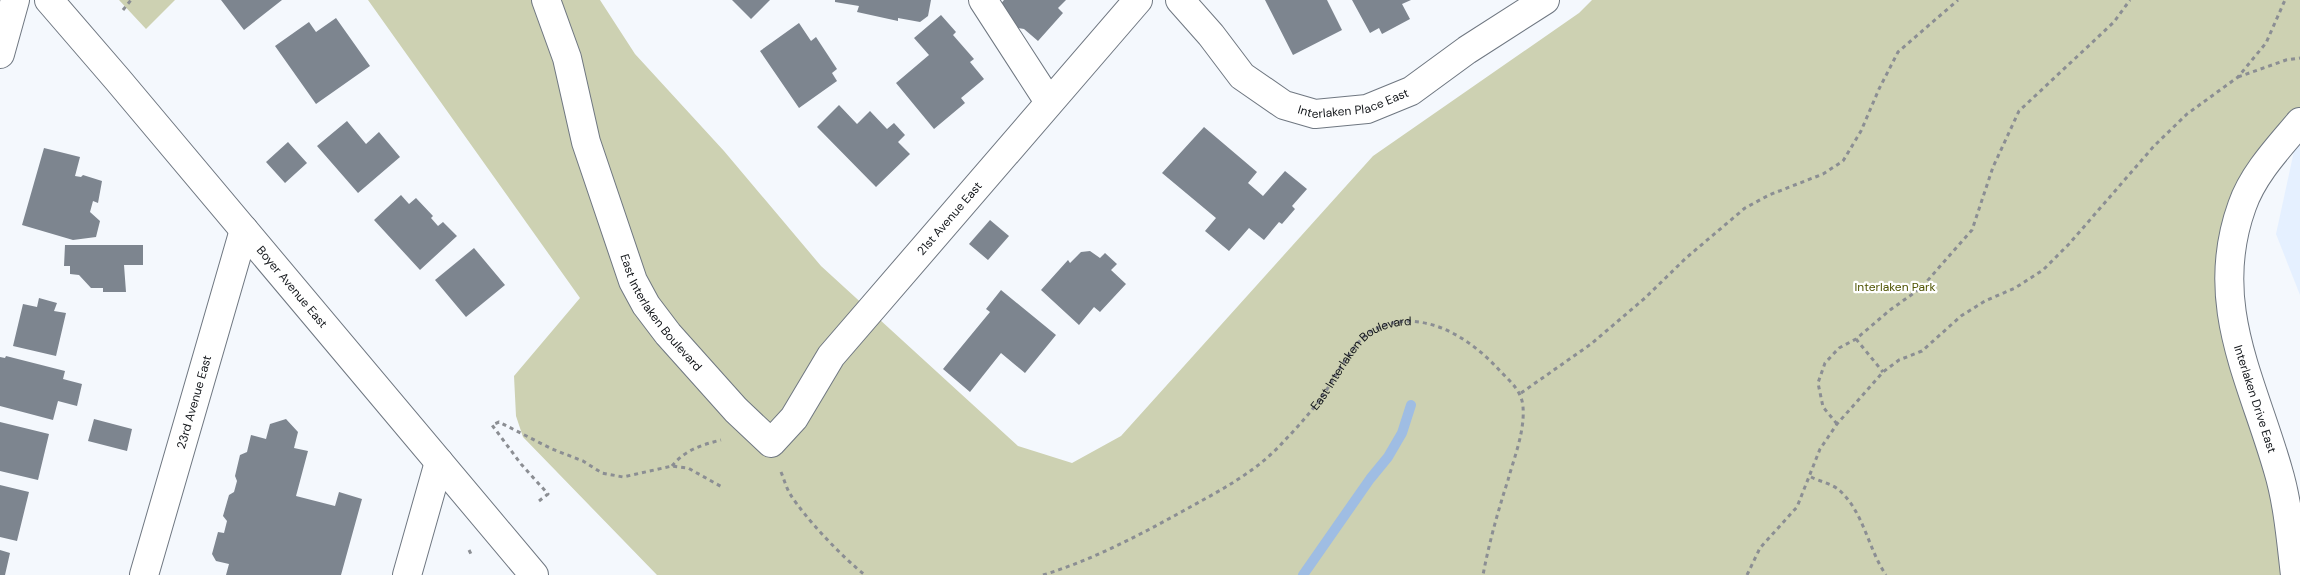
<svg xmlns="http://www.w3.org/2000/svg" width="2300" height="575" font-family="'DM Sans',sans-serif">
<rect width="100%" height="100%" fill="#f4f8fd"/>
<path fill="#e5f0ff" d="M2300 144V295L2276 234 2294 151Z"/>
<path fill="#cdd1b2" d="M119 0H175L146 29Z
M368 0H600L635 54 724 151 821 266 1018 446 1072 463 1121 436 1373 156 1579 13 1592 0H2300V122L2230 251 2295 575H657L523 437 516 416 514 376 580 298Z"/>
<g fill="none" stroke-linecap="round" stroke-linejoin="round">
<path stroke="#9fbde3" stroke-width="10" d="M1303 575 1370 479 1388 457 1402 433 1411 405"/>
</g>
<path fill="#7d858f" d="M221 0H282L244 30Z
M732 0H770L751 19Z
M835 0H931L928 16 920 22 898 18V21L857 12 859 6 835 2Z
M1004 0H1066L1058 8 1063 13 1038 41 1024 29 1018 28 1009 21 998 7Z
M1265 0H1327L1342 30 1293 55Z
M1352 0H1411L1402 4 1410 19 1382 34 1379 28 1370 33Z
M941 15 956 32 953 35 974 59 970 62 984 79 961 98 965 103 934 129 896 83 929 55 914 38Z
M336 18 370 66 316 104 275 46 309 22 316 32Z
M799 23 811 41 816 37 837 69 832 73 837 81 799 108 760 51Z
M839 105 857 124 870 111 887 129 894 123 905 135 898 142 910 154 876 187 817 127Z
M347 121 366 144 379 132 400 157 358 193 317 146Z
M1204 127 1257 172 1248 183 1263 196 1285 171 1307 189 1292 206 1295 209 1282 224 1279 222 1264 240 1249 228 1229 251 1205 231 1216 218 1162 173Z
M288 142 307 163 285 183 266 162Z
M44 148 80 157 75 176 81 177 83 175 102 181 98 203 93 201 90 212 100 221 96 237 73 240 22 225Z
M401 195 409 204 416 198 433 216 431 218 438 226 443 222 457 236 420 270 374 220Z
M990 220 1009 236 988 260 969 244Z
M65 245H143V265H124L126 292H103V288H91L79 275 70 274V266H64Z
M474 248 505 285 466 317 435 280Z
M1090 251 1100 258 1105 253 1117 264 1111 270 1126 284 1100 312 1094 307 1079 325 1041 290 1068 260 1070 263 1081 252Z
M1001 290 1056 335 1025 373 1001 353 970 392 943 369 990 312 986 309Z
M39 298 57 303 54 311 66 313 56 356 13 346 23 304 37 307Z
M6 356 65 371 63 379 82 384 77 406 58 401 53 420 0 406V357L5 358Z
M94 419 132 429 127 451 88 441Z
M286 419 298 432 294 448 308 451 296 496 335 506 339 492 362 499 341 575H226L229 564 216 561 212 554 218 532 224 533 227 521 223 516 229 495 234 492 237 481 235 476 240 455 247 452 251 435 266 439 270 424Z
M0 422 49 434 38 480 0 471Z
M0 485 29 492 17 541 0 537Z
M0 550 10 553 5 575H0Z"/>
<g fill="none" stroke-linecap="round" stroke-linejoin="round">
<g stroke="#6f7781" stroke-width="30">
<g id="minor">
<path id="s2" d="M546 0 567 58 586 142 633 281 646 305 668 334 736 410 771 443 794 418 831 356 1138 0"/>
<path d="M983 0 1049 102"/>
<path id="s3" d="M1180 0 1211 35 1242 76 1284 105 1315 114 1367 109 1411 91 1467 50 1545 0"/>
<path id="s4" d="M144 575 244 230"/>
<path d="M407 575 439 462"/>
<path d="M2295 575C2291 541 2288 503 2278 470 2252 379 2207 303 2242 206 2253 174 2279 147 2300 122"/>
</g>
</g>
<g stroke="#6f7781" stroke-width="30">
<g id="tertiary">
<path id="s5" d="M49 0 118 80 534 575"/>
</g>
</g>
<g stroke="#6f7781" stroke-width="30">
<path id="primary" d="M0 54 15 0"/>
</g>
<g stroke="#8b8e93" stroke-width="3" stroke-dasharray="4 4" stroke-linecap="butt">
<path d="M123 10 131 0"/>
<path d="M2238 77 2286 60 2300 58"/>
<path d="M1856 339 1883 372"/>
<path d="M1521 393 1591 344 1645 298 1686 258 1745 208 1769 195 1823 174 1843 161 1861 131 1879 89 1898 52 1958 0"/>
<path d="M1837 424 1823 407 1818 383 1825 363 1839 348 1856 339 1890 310 1921 288 1972 230 1993 167 2019 111 2114 22 2130 0"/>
<path d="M672 466C685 450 701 445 721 440"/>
<path d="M781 472C784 479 786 487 790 494 806 519 842 557 865 575"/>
<path d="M1811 477C1819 481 1832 484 1839 490 1864 512 1868 549 1886 575"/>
<path d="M539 501 548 494 521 464 492 425 499 422 552 449 583 461 602 473 623 477 672 466 688 468 722 487"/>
<path d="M469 550 472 556"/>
<path id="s1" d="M1043 575C1092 560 1138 536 1183 511 1219 491 1257 472 1285 440 1297 428 1308 415 1319 401 1332 384 1352 343 1370 332 1418 304 1469 336 1501 372 1512 383 1522 392 1523 407 1525 431 1514 458 1508 480 1498 511 1489 543 1483 575"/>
<path d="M1747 575 1760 548 1797 507 1820 449 1837 424 1883 372 1899 360 1922 351 1961 316 1985 301 2015 288 2043 270 2069 244 2154 146 2187 114 2238 77 2266 43 2285 0"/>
</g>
<use href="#minor" stroke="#fff" stroke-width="28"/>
<use href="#tertiary" stroke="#fff" stroke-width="28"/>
<use href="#primary" stroke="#fff" stroke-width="28"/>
</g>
<g text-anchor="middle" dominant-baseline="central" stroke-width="4.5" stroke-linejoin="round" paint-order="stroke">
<g font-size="12" fill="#121519" stroke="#fff">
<text stroke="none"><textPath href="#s3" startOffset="221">Interlaken Place East</textPath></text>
<text stroke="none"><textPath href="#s2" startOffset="796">21st Avenue East</textPath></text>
<text stroke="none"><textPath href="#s5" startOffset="376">Boyer Avenue East</textPath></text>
<text stroke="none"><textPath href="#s2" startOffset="336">East Interlaken Boulevard</textPath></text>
<text stroke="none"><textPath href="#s1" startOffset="391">East Interlaken Boulevard</textPath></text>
<text transform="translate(2255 399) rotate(72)">Interlaken Drive East</text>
<text stroke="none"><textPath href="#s4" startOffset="180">23rd Avenue East</textPath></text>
</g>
<g font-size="12" fill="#505504" stroke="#fff">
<text x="1895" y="287">Interlaken Park</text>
</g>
</g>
</svg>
